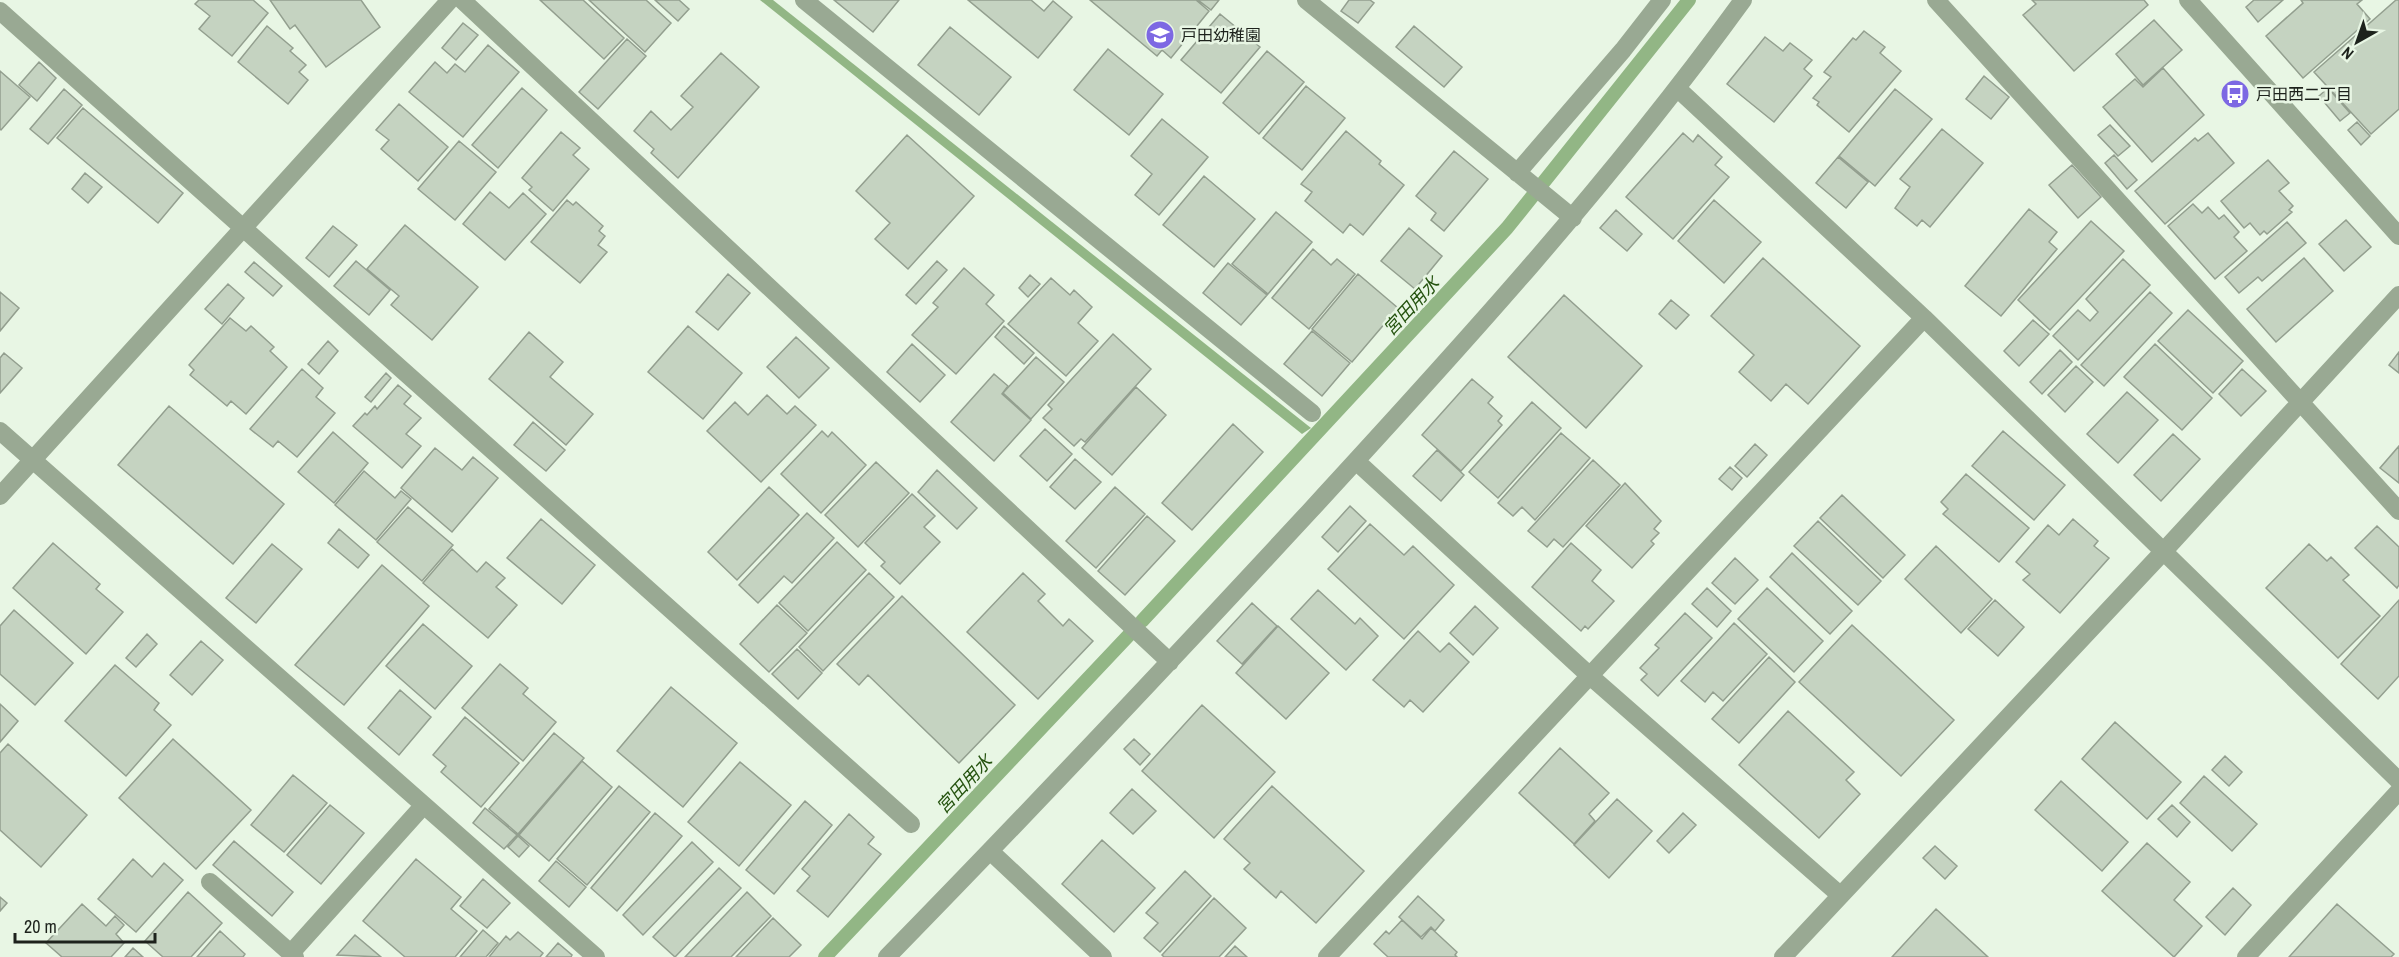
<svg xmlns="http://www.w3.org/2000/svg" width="2399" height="957" font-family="'Archivo Narrow','Noto Sans JP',sans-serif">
<rect width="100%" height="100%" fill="#e8f6e4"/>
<path fill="#92b685" d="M760 0H773L1311 428 1302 434Z"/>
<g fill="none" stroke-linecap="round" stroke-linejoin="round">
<path stroke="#92b685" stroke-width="14" d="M1142 621 1507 228 1689 0
M825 957 1129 635"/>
</g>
<path fill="#c5d3c1" stroke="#939f8f" stroke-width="1.5" d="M199 0H253L268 13 232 56 199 29 210 16 195 4Z
M270 0H361L380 27 326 67 295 25 290 29Z
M540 0H583L624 38 604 59Z
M589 0H646L671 23 645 52Z
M655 0H679L689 9 678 21Z
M834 0H899L873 32Z
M968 0H1031L1044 11 1053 1 1072 17 1038 58Z
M1090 0H1196L1209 11 1171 58 1162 50 1157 56Z
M1198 0H1219L1211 10Z
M1349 0H1370L1374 3 1358 23 1341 11Z
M2032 0H2144L2148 5 2074 71 2023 15 2036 4Z
M2254 0H2283L2258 22 2246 7Z
M2301 0H2362L2357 4 2370 19 2303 78 2266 36 2303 3Z
M2396 0H2399V109L2371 134 2314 72Z
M1220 14 1260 47 1221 93 1181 60Z
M2154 20 2182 50 2143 85 2116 54Z
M463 23 478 35 456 60 442 48Z
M267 26 293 48 290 51 306 65 299 72 308 80 288 104 238 62Z
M1414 26 1462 67 1444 87 1396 47Z
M950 27 1011 77 979 115 918 65Z
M1864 31 1885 47 1880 53 1901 71 1849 132 1817 105 1819 102 1813 98 1831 77 1824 72 1853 38 1856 40Z
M1765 37 1783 51 1790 43 1812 60 1804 69 1812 76 1774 122 1727 84Z
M627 39 646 56 598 109 579 92Z
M488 45 519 72 463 137 409 92 435 62 447 73 455 64 465 72Z
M1108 49 1163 94 1129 135 1074 90Z
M1267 51 1304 82 1259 134 1223 103Z
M721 53 759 87 678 178 651 153 654 149 634 131 651 111 671 130 693 107 681 96Z
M39 62 56 78 37 101 19 85Z
M2163 68 2204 115 2152 162 2103 107 2135 79 2143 87Z
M0 71 30 97 1 130 0 129Z
M1984 76 2009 97 1991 119 1966 99Z
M1306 86 1345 118 1302 170 1263 138Z
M522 88 547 110 498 168 472 145Z
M2328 88 2350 113 2340 121 2319 96Z
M64 89 82 105 48 144 30 129Z
M1895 89 1932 119 1875 186 1839 156Z
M399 104 448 147 418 181 381 149 389 140 376 130Z
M83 108 183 193 158 223 57 138Z
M1162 119 1208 157 1159 215 1135 195 1152 174 1131 156Z
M2357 122 2370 136 2361 145 2348 130Z
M2110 125 2130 146 2118 156 2098 135Z
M1942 129 1983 163 1930 227 1922 220 1917 226 1895 208 1910 187 1900 179Z
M1346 131 1381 161 1379 164 1404 185 1363 235 1350 224 1343 233 1305 201 1312 192 1301 184Z
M561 132 580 148 573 155 589 169 553 211 529 190 532 187 522 178Z
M1683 133 1693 142 1698 135 1722 157 1715 165 1729 177 1673 239 1626 197Z
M2208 133 2234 163 2165 224 2135 191 2195 138 2198 141Z
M907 135 974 196 908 269 875 239 890 223 856 191Z
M459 141 496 172 455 220 418 189Z
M1454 151 1488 179 1444 231 1431 220 1436 213 1416 196Z
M2114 155 2137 180 2127 189 2105 163Z
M1838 157 1868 182 1846 208 1816 183Z
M2268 160 2289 183 2279 191 2293 206 2289 210 2292 212 2267 234 2264 231 2260 235 2250 223 2244 228 2221 201Z
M2072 165 2101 197 2078 218 2049 185Z
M85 173 102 187 88 203 72 189Z
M1204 176 1255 219 1214 267 1163 225Z
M490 192 509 208 523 193 546 214 505 260 463 224Z
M567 200 573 205 576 202 603 226 599 231 605 236 598 245 607 252 580 283 531 242Z
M1714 200 1761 242 1724 283 1678 241Z
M2193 204 2202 213 2208 207 2219 219 2224 215 2239 232 2234 237 2247 251 2215 279 2168 226Z
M2029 209 2057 232 2049 242 2057 249 2001 316 1965 286Z
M1616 210 1642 234 1627 251 1600 228Z
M1276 212 1312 242 1268 294 1232 264Z
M2346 220 2371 247 2344 271 2319 244Z
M2091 221 2124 251 2050 330 2018 300Z
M2287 222 2306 243 2262 281 2258 277 2239 293 2225 277Z
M405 225 478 287 432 340 391 305 399 296 367 269Z
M333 226 357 245 329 277 306 258Z
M1409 228 1442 256 1415 289 1381 261Z
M1313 249 1331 265 1337 259 1355 274 1309 329 1272 298Z
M1763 258 1860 346 1808 404 1786 384 1771 401 1739 372 1754 355 1711 316Z
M2304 258 2333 291 2276 342 2247 309Z
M2123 259 2150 285 2078 360 2053 336 2078 310 2090 321 2098 312 2086 299Z
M356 261 390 290 369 315 334 286Z
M937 261 947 270 916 304 906 295Z
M254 262 282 286 273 296 245 272Z
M1228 263 1267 295 1241 325 1203 293Z
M964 268 994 295 986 304 1004 321 956 374 912 335 938 307 933 303Z
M728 274 750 293 718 330 696 312Z
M1358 274 1398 308 1352 362 1312 329Z
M1030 275 1040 284 1028 297 1019 288Z
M1051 278 1070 295 1074 290 1092 307 1078 323 1098 341 1066 376 1008 324Z
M228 284 244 298 222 324 205 309Z
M0 292 19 308 0 331Z
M2150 292 2172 313 2104 386 2081 365Z
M1564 295 1642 366 1586 428 1508 357Z
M1671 300 1689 315 1676 329 1659 314Z
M2188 310 2243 361 2213 393 2158 341Z
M230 318 246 331 251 326 274 347 270 351 287 367 246 414 231 401 227 406 190 375 194 370 189 365Z
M2033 320 2049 334 2019 366 2004 351Z
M688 326 742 373 703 419 648 372Z
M1004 326 1034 353 1024 364 995 337Z
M1312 331 1350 363 1322 396 1284 364Z
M529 332 563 362 550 377 593 414 566 445 489 379Z
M1113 334 1151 369 1085 442 1081 439 1074 446 1043 418 1052 409 1048 405Z
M796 337 829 368 799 398 767 367Z
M328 341 338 351 319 374 308 364Z
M912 344 945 375 920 402 887 372Z
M2155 344 2212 398 2182 430 2124 377Z
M2060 350 2072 362 2042 394 2030 382Z
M2399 352V373L2389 365Z
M4 353 22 368 0 393V358Z
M1036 357 1064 382 1031 419 1003 393Z
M2076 366 2093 382 2065 412 2048 395Z
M302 369 323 388 316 397 335 413 297 457 278 441 273 447 250 429Z
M2242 369 2266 391 2241 416 2219 394Z
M386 373 391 378 371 402 365 397Z
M994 374 1008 386 1002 394 1031 420 994 461 951 422Z
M1472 379 1493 397 1488 403 1502 416 1498 421 1502 425 1461 471 1422 435Z
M398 385 411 396 404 404 421 418 406 434 421 446 402 468 353 426 365 413 367 415 375 406 377 409Z
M1136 387 1166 415 1112 475 1082 448Z
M2127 392 2158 420 2118 463 2087 434Z
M767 395 787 414 795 406 816 425 761 482 707 431 735 402 748 415Z
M1532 402 1561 428 1498 498 1469 472Z
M169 406 284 504 233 564 118 465Z
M533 422 565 450 546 471 514 445Z
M1233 424 1263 452 1192 530 1162 503Z
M1045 429 1072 454 1047 481 1020 456Z
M822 431 828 437 832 432 866 465 821 513 781 474Z
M2003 431 2065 485 2034 520 1972 466Z
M333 432 368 463 334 503 298 472Z
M1561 433 1590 458 1535 520 1522 507 1513 516 1498 503Z
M2173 434 2200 459 2161 501 2134 475Z
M1755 444 1767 455 1747 477 1735 466Z
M2399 446V483L2380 468Z
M435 448 462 470 473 457 498 478 452 532 401 488Z
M1437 450 1464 475 1441 501 1413 476Z
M1075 459 1101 482 1075 509 1050 487Z
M1593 460 1620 485 1563 547 1554 539 1547 547 1528 531Z
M876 462 909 493 858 547 825 515Z
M1730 467 1742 478 1732 490 1719 479Z
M937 470 977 508 957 529 918 492Z
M364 471 395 498 401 491 411 499 376 540 335 505Z
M1966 474 2029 528 1999 562 1943 514 1948 509 1941 502Z
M1625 483 1661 521 1654 529 1659 533 1651 541 1654 544 1632 568 1586 526Z
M769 487 799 515 737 580 708 552Z
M1115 487 1145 514 1096 568 1066 541Z
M912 494 935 516 924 527 940 542 900 584 881 566 885 562 865 543Z
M1842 495 1905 555 1883 578 1820 518Z
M1350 506 1366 521 1338 552 1322 537Z
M408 507 453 545 422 581 377 542Z
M807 513 834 538 792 583 784 576 758 603 739 585Z
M1147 516 1175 541 1125 595 1098 571Z
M541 519 595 565 562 604 507 558Z
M2073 519 2098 541 2094 546 2109 558 2060 613 2023 580 2030 574 2016 562 2048 525 2059 535Z
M1818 521 1881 581 1858 605 1794 546Z
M1370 524 1404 555 1413 546 1454 585 1404 639 1328 569Z
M2377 526 2399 547V585L2397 588 2355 548Z
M339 529 369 555 358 568 328 543Z
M837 542 866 570 808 631 779 603Z
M53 543 100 584 96 589 123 612 86 654 13 588Z
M1571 543 1601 570 1592 581 1614 601 1588 629 1585 626 1581 631 1532 587Z
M272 544 302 569 256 623 226 598Z
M2309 544 2327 561 2331 557 2349 575 2343 580 2380 616 2338 658 2266 588Z
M1936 546 1992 599 1961 633 1905 579Z
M452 549 477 572 486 562 505 578 496 587 517 605 488 638 423 583Z
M1792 553 1852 611 1830 634 1770 577Z
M1735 558 1758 580 1735 604 1712 583Z
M382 565 429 606 344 705 295 665Z
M869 573 894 597 823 671 799 647Z
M1023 573 1045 594 1038 601 1063 626 1069 619 1093 641 1038 699 967 632Z
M1707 588 1731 611 1717 627 1692 604Z
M1767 588 1823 641 1794 672 1738 619Z
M1318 590 1355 624 1360 618 1378 636 1346 670 1291 619Z
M902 596 1015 705 959 763 868 675 859 685 837 664Z
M1995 600 2024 627 1998 656 1968 629Z
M2399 600V676L2378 699 2341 664Z
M1252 603 1277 626 1242 664 1217 641Z
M777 605 807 633 769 672 740 644Z
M1475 606 1498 628 1473 655 1450 633Z
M14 610 73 663 35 705 0 674V626Z
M1685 613 1712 638 1658 696 1641 680 1647 674 1640 668 1659 648 1655 645Z
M1734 623 1767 654 1723 701 1713 692 1705 702 1681 681Z
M423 624 472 666 435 709 386 666Z
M1852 625 1954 720 1901 776 1799 682Z
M1278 626 1329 673 1286 719 1236 673Z
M1418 631 1440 652 1449 643 1469 662 1423 712 1410 700 1404 707 1373 680Z
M147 634 157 644 136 667 126 658Z
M201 641 223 660 192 695 170 675Z
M797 649 822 673 798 699 772 674Z
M1769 657 1795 682 1739 743 1712 719Z
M500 664 528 688 523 694 556 722 523 761 462 708Z
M115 665 159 703 154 710 171 725 126 776 65 721Z
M671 687 737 743 683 807 617 751Z
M400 690 431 717 399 755 368 728Z
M0 704 18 721 0 742Z
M1202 705 1275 772 1214 838 1142 771Z
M1788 711 1854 772 1846 780 1860 794 1819 838 1739 765Z
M465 717 519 763 481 807 441 772 446 766 433 755Z
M2115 722 2181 782 2147 819 2082 759Z
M554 733 584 758 518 834 489 809Z
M173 739 251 810 196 869 119 798Z
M1134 739 1150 754 1140 765 1124 749Z
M8 744 87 815 41 867 0 830V753Z
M1560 748 1609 793 1589 814 1595 821 1574 844 1519 793Z
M2225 756 2242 772 2229 786 2212 770Z
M582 761 612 787 549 861 519 835Z
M740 762 791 805 739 866 688 822Z
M293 775 327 803 284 852 251 825Z
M2204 776 2257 824 2232 851 2180 803Z
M2061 781 2128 842 2102 871 2035 810Z
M619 786 650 812 587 885 557 859Z
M1272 786 1364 871 1316 923 1281 891 1276 898 1244 869 1250 863 1224 839Z
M1132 789 1156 811 1133 834 1110 813Z
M1617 799 1652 831 1609 878 1574 845Z
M805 801 832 825 774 894 746 870Z
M330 805 364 833 321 884 287 855Z
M2172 805 2190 822 2177 837 2158 819Z
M485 808 517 835 504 849 473 823Z
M655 813 682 836 617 911 591 888Z
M1683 813 1696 825 1669 853 1657 841Z
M849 814 874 837 868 844 881 854 828 917 797 891 810 876 802 869Z
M518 836 529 846 519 857 508 847Z
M1102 840 1155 888 1114 932 1062 884Z
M234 841 293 892 272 916 213 865Z
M692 842 713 862 643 935 623 915Z
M2147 843 2190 882 2174 900 2202 926 2174 957 2102 891Z
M1935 846 1957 866 1945 879 1923 858Z
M133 859 152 877 164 863 183 880 136 932 98 899Z
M416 859 461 897 451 909 477 931 455 957H405L363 921Z
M556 861 586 887 569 907 539 881Z
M719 868 741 888 675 957 653 937Z
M1185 871 1211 896 1160 952 1144 938 1158 923 1146 913Z
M483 879 510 903 487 928 460 906Z
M2233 888 2251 905 2225 935 2206 917Z
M188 892 222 923 191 957H163L145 941Z
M747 892 771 916 731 957H685Z
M1418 896 1444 920 1435 931 1431 927 1421 937 1399 917Z
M0 897 7 903 0 911Z
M1214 898 1246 928 1219 957H1164L1162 955Z
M82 904 106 926 115 916 124 925 116 934 124 943 111 957H62L46 943Z
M2337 904 2394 954 2391 957H2289Z
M1936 909 1988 957H1892Z
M773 918 801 945 789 957H736Z
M1402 920 1422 939 1431 928 1457 952 1455 955 1457 957H1388L1374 944 1386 931 1389 934Z
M483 930 498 943 486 957H460Z
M220 931 245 954 243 957H197Z
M518 932 543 953 540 957H489L506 936 510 940Z
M355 935 381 957 337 955Z
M558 943 572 955 571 957H546Z
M1235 946 1247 957H1225Z
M133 948 143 957H125Z"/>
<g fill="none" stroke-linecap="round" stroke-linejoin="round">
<path stroke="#99a993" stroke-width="18" d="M462 0 1170 662
M804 0 1312 413
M1306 0 1573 218
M1936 0 2399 511
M2188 0 2399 236
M0 11 911 824
M1678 89 1924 318 2399 781
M1517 173 1623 50 1662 0
M0 431 596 957
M1356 461 1590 676 1840 895
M0 496 450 0
M990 851 1103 957
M210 882 295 957
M291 953 423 806
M887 957C1030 811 1170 662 1309 512 1461 347 1612 181 1743 0
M1327 957 1924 318
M1783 957 2162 553 2399 295
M2246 957 2399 791"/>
</g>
<defs>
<g id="school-disc" transform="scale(1.5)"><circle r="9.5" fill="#7d68e3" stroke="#e8f6e4"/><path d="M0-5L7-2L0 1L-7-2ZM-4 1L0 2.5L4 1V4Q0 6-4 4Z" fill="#fff"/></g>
<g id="bus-disc" transform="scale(1.5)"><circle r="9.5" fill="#7d68e3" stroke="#e8f6e4"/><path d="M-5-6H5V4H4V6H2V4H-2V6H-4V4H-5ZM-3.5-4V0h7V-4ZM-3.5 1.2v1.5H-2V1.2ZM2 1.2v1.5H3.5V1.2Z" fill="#fff"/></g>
</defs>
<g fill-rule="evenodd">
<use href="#school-disc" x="1160" y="35"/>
<use href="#bus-disc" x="2235" y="94"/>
</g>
<g text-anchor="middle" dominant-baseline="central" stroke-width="5" stroke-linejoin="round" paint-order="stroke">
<g font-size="16" fill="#1d221c" stroke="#e8f6e4" text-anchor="start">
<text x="1181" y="35">戸田幼稚園</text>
<text x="2256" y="94">戸田西二丁目</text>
</g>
<g font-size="18" font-style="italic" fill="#25530f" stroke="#e8f6e4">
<text transform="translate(1411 306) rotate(-47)">宮田用水</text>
<text transform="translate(964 784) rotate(-47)">宮田用水</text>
</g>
</g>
<g transform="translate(2357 42) rotate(220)" stroke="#e8f6e4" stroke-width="4.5" paint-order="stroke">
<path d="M0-4.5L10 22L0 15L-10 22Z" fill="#1d221c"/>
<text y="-9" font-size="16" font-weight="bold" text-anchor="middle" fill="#1d221c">N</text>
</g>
<path d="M15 933v9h140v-9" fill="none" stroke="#1d221c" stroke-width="3"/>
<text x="24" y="933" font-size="18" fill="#1d221c" stroke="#e8f6e4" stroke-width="4.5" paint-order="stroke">20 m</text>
</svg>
